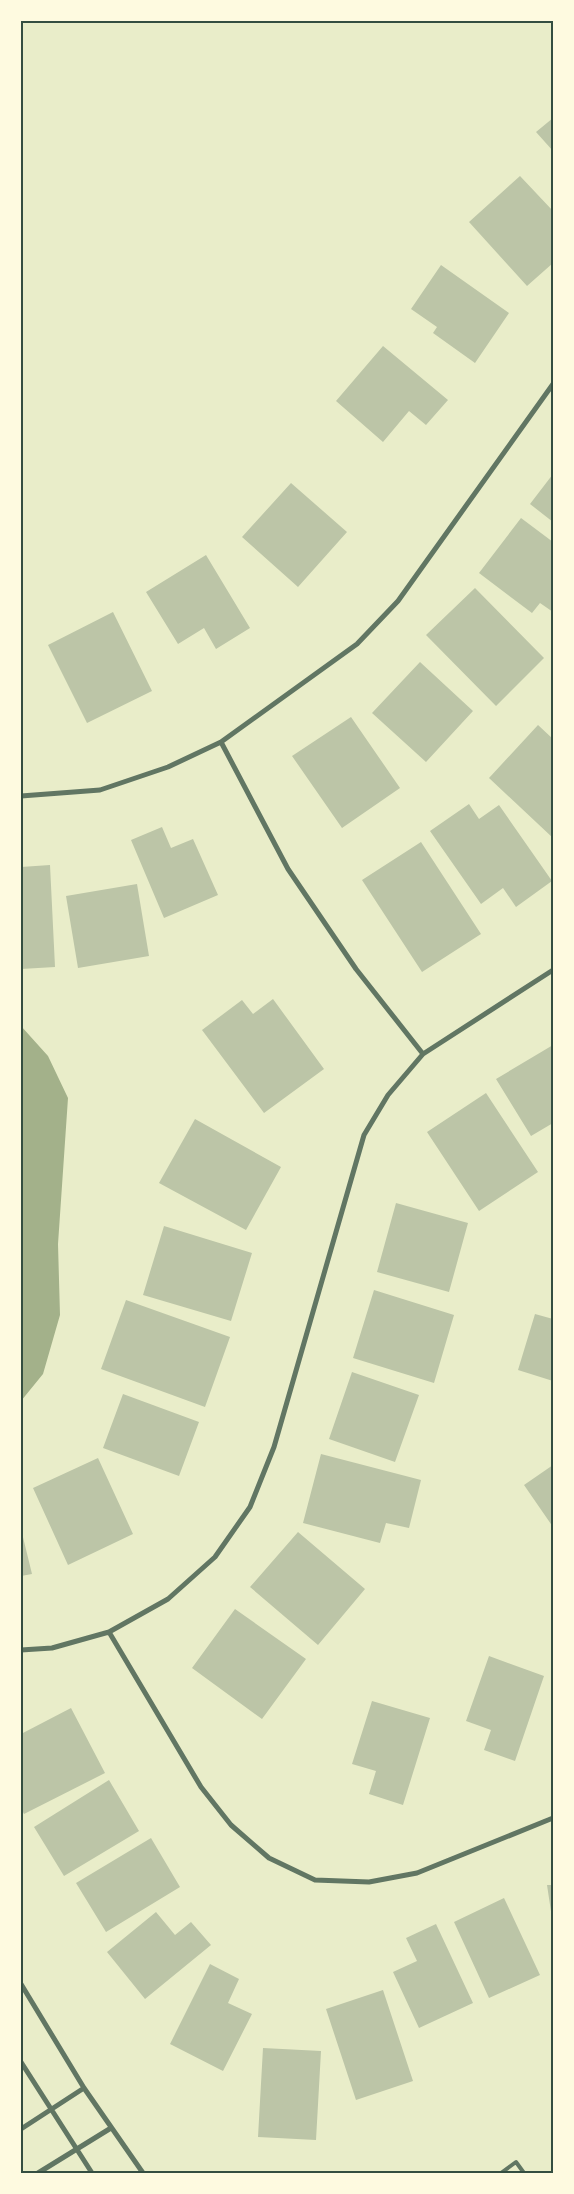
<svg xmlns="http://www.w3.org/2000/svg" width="574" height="2194" font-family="Poppins,sans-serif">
<rect width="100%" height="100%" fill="#e9edc9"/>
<path fill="#a3b18a" d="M21 1026 48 1056 68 1098 58 1244 60 1315 43 1374 21 1401Z"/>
<path fill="#bcc5a7" d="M553 118V151L536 132Z
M520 176 553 211V263L527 286 469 222Z
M441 265 509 313 475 363 433 333 437 327 411 309Z
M383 346 448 400 426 425 409 411 383 442 336 401Z
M553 474V522L530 504Z
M291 483 347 532 298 587 242 537Z
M521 518 553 542V612L540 603 532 613 479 573Z
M206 555 250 628 216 649 204 628 178 644 146 592Z
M475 588 544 658 496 706 426 635Z
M113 612 152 691 87 723 48 645Z
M420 662 473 711 426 762 372 713Z
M351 717 400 788 342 828 292 756Z
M538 725 553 739V838L489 778Z
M469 804 479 819 499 805 552 881 516 907 503 888 481 904 430 831Z
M162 827 171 848 193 839 218 895 164 918 131 840Z
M421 842 481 934 422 972 362 880Z
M50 865 55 967 21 969V867Z
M137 884 149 956 78 968 66 896Z
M273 999 324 1069 264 1113 202 1030 242 1000 253 1014Z
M553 1045V1123L531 1136 496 1079Z
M486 1093 538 1172 479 1211 427 1132Z
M195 1119 281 1167 246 1230 159 1183Z
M396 1203 468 1223 449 1292 377 1272Z
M164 1226 252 1253 231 1321 143 1295Z
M374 1290 454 1315 434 1383 353 1358Z
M126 1300 230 1337 205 1407 101 1369Z
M535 1314 553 1319V1381L518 1370Z
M352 1372 419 1395 395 1462 329 1439Z
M123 1394 199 1422 179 1476 103 1448Z
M321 1454 421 1480 409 1528 386 1523 380 1543 303 1523Z
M98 1458 133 1534 68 1565 33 1488Z
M553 1465V1527L524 1485Z
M21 1529 32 1574 21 1576Z
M298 1532 365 1589 318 1645 250 1587Z
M235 1609 306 1659 262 1719 192 1668Z
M489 1656 544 1676 515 1761 484 1750 491 1730 466 1721Z
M372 1701 430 1718 403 1805 369 1794 376 1771 352 1764Z
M71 1708 105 1773 24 1814 21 1808V1734Z
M109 1780 139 1831 64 1876 34 1827Z
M151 1838 180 1887 106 1932 76 1883Z
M547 1885H553V1918H552Z
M504 1898 540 1975 489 1998 454 1922Z
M156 1912 175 1935 191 1922 211 1945 145 1999 107 1952Z
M436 1924 473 2003 419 2028 393 1972 417 1961 406 1938Z
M210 1964 239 1979 228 2003 252 2014 223 2071 170 2044Z
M383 1990 413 2081 356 2100 326 2009Z
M263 2048 321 2051 316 2140 258 2137Z"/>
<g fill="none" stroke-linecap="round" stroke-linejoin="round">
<path stroke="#617663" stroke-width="4" d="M501 2173 516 2162 524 2173"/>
<path stroke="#617663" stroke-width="5" d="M221 742 288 869 356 969 423 1054
M21 796 100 790 168 767 221 742 357 644 398 601 553 384
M109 1632 201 1787 231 1825 269 1858 315 1880 369 1882 417 1873 553 1818
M21 1650 52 1648 109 1632 168 1599 215 1557 250 1507 274 1447 364 1135 388 1095 423 1054 553 970
M21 1984 84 2088 143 2173
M21 2062 92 2173
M21 2129 84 2088
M38 2173 111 2128"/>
</g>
<rect width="574" height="2194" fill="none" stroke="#fefae0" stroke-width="45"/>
<rect x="22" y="22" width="530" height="2150" fill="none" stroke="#344e41" stroke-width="2"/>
</svg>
